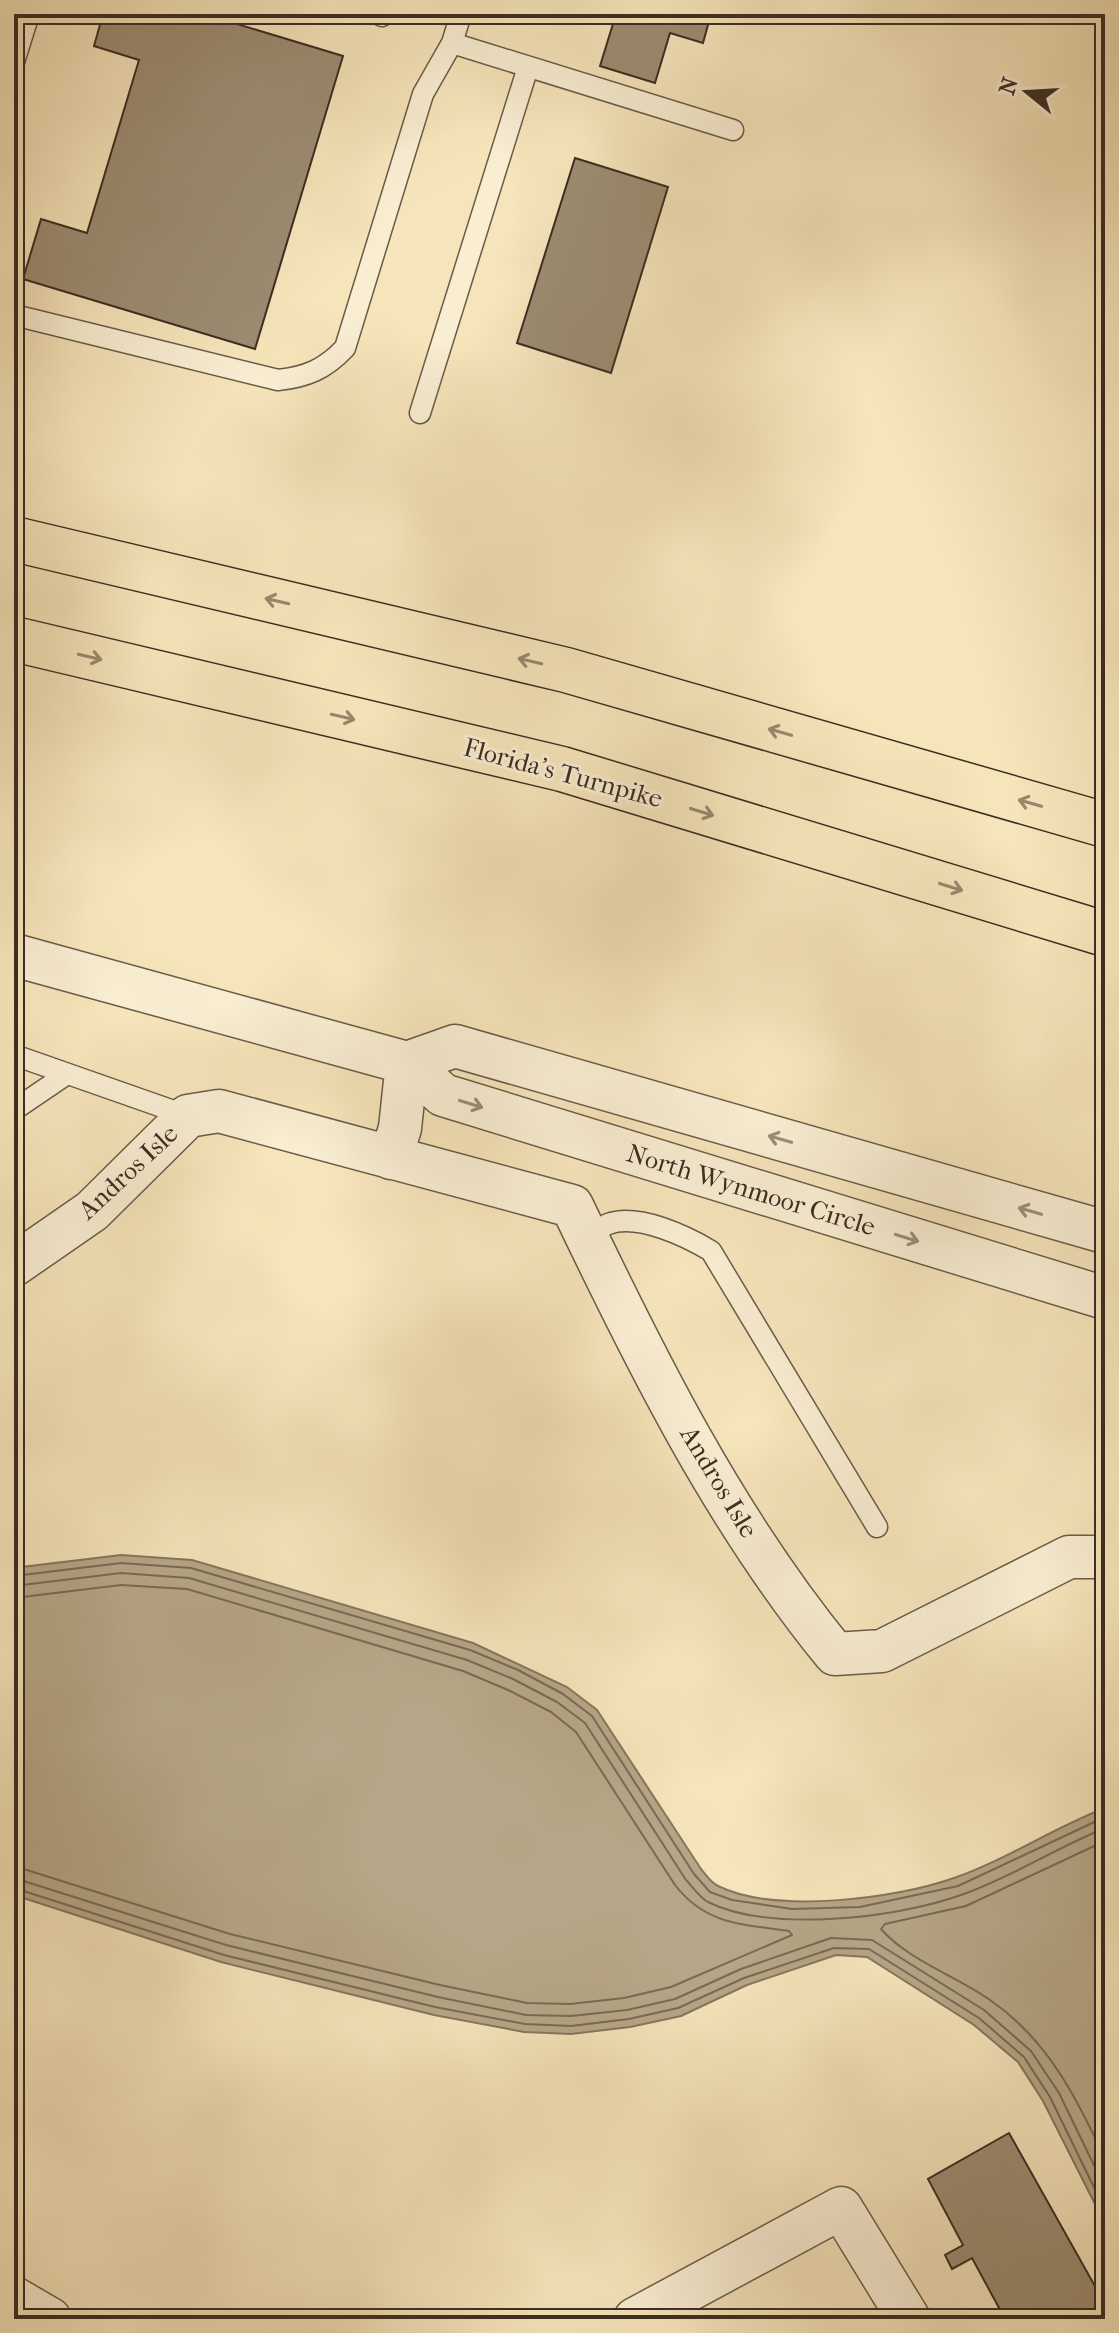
<svg xmlns="http://www.w3.org/2000/svg" width="1119" height="2333" font-family="'IM FELL French Canon',serif">
<rect width="100%" height="100%" fill="#f6e4ba"/>
<filter id="stains"><feTurbulence type="fractalNoise" baseFrequency=".0025" numOctaves="4"/><feColorMatrix values="0 0 0 0 .2 0 0 0 0 .09 0 0 0 0 .02 0 0 0 .5 -.17"/></filter>
<radialGradient id="worn" r=".72"><stop offset=".6" stop-color="#630" stop-opacity="0"/><stop offset="1" stop-color="#630" stop-opacity=".3"/></radialGradient>
<path fill="#b6a687" stroke="#85765f" stroke-width="2" d="M121 1555 192 1560 473 1643 567 1687 597 1710 701 1869C706 1875 711 1883 718 1886 775 1914 895 1899 954 1878 1006 1860 1053 1828 1105 1808V2224L1043 2101 1018 2062 974 2025 867 1957 836 1955 747 1985 681 2016 630 2027 571 2034 524 2032 434 2015 221 1962 14 1895V1568Z"/>
<g fill="none" stroke-linecap="round" stroke-linejoin="round">
<path stroke="#786a55" stroke-width="2" d="M14 1576 121 1563 191 1568 470 1650 518 1670 563 1694 592 1716 694 1874 710 1892 732 1900 792 1909 860 1907 958 1886 1105 1817
M14 1586 121 1573 189 1578 467 1660 513 1679 557 1702 585 1723 686 1880C693 1887 699 1897 708 1902 770 1933 897 1918 961 1895 1010 1878 1056 1848 1105 1828
M14 1598 121 1585 187 1589 463 1671 508 1690 551 1712 576 1732 675 1885C706 1925 742 1924 789 1931L792 1935 671 1987 624 1998 570 2004 527 2003 440 1985 230 1934 14 1866
M1105 1841 966 1906 885 1924 881 1929C908 1960 956 1976 990 2000 1047 2039 1077 2098 1105 2159
M14 1878 226 1945 438 1997 526 2015 571 2016 627 2010 675 1999 741 1969 831 1938 872 1940 984 2010 1031 2051 1059 2093 1105 2188
M14 1888 224 1955 435 2007 525 2024 571 2026 629 2019 678 2008 744 1978 834 1948 869 1949 979 2018 1024 2057 1050 2097 1105 2210"/>
</g>
<path fill="#9c8c72" stroke="#3b2d23" stroke-width="2" d="M103 14H204L343 56 255 349 23 279 41 219 87 233 139 60 94 46Z
M616 14H711L703 43 670 33 655 83 600 66Z
M575 158 668 187 611 373 517 343Z
M1009 2133 1105 2304V2319H1005L972 2258 952 2269 945 2255 963 2245 928 2179Z"/>
<g fill="none" stroke-linecap="round" stroke-linejoin="round">
<g stroke="#6a5b49" stroke-width="23">
<path id="service" d="M461 14 452 43 733 130
M382 16 383 14
M14 62 29 14
M14 315 278 380C307 377 325 369 345 348L423 94 452 43
M420 413 528 67
M14 1055 188 1116
M14 1110 67 1074
M587 1239C593 1235 601 1227 608 1224 638 1213 686 1236 711 1251L877 1527"/>
</g>
<g stroke="#6a5b49" stroke-width="45">
<path id="minor" d="M14 955 407 1063 443 1095 1105 1298
M407 1063 455 1046 1105 1232
M391 1158 400 1128 407 1063
M14 1265 92 1211 188 1116 219 1111 572 1206C646 1361 725 1520 835 1654L882 1651 1069 1557H1105
M14 2298 50 2319
M635 2319 841 2208 909 2319"/>
</g>
<g stroke="#3b2d23" stroke-width="47">
<path id="motorway" d="M14 539 566 670 1105 825
M14 639 562 769 1105 934"/>
</g>
<use href="#service" stroke="#f9edd2" stroke-width="20"/>
<use href="#minor" stroke="#f9edd2" stroke-width="42"/>
<use href="#motorway" stroke="#f6e4ba" stroke-width="44"/>
</g>
<defs><path id="oneway-shaft" d="M-6 0H5M1.5-3L5.5 0L1.5 3" fill="none" stroke-width="1.6" stroke-linecap="round" stroke-linejoin="round" transform="scale(2)"/></defs>
<g stroke="#98886e">
<use href="#oneway-shaft" transform="translate(277 601) rotate(-167)"/>
<use href="#oneway-shaft" transform="translate(90 657) rotate(13)"/>
<use href="#oneway-shaft" transform="translate(530 661) rotate(-167)"/>
<use href="#oneway-shaft" transform="translate(343 717) rotate(13)"/>
<use href="#oneway-shaft" transform="translate(780 732) rotate(-164)"/>
<use href="#oneway-shaft" transform="translate(1030 803) rotate(-164)"/>
<use href="#oneway-shaft" transform="translate(702 812) rotate(17)"/>
<use href="#oneway-shaft" transform="translate(951 887) rotate(17)"/>
</g>
<g stroke="#9a8d7a">
<use href="#oneway-shaft" transform="translate(471 1104) rotate(17)"/>
<use href="#oneway-shaft" transform="translate(780 1139) rotate(-164)"/>
<use href="#oneway-shaft" transform="translate(1030 1211) rotate(-164)"/>
<use href="#oneway-shaft" transform="translate(907 1238) rotate(17)"/>
</g>
<g text-anchor="middle" dominant-baseline="central" stroke-width="6" stroke-linejoin="round" paint-order="stroke">
<g font-size="26" fill="#3b2d23" stroke="#f9edd2">
<text transform="translate(563 773) rotate(15)">Florida's Turnpike</text>
<text transform="translate(128 1172) rotate(-43)">Andros Isle</text>
<text transform="translate(751 1190) rotate(17)">North Wynmoor Circle</text>
<text transform="translate(719 1482) rotate(59)">Andros Isle</text>
</g>
</g>
<rect width="1119" height="2333" fill="none" stroke="#f6e4ba" stroke-width="48"/>
<rect x="16" y="16" width="1087" height="2301" fill="none" stroke="#3b2d23" stroke-width="4"/>
<rect x="24" y="24" width="1071" height="2285" fill="none" stroke="#3b2d23" stroke-width="2"/>
<g transform="translate(1027 92) rotate(288)" stroke="#f9edd2" stroke-width="6" paint-order="stroke">
<path d="M0-6L14 30L0 20L-14 30Z" fill="#3b2d23"/>
<text y="-12" font-size="22" font-weight="bold" text-anchor="middle" fill="#3b2d23">N</text>
</g>
<rect width="100%" height="100%" filter="url(#stains)"/>
<rect width="100%" height="100%" fill="url(#worn)"/>
</svg>
